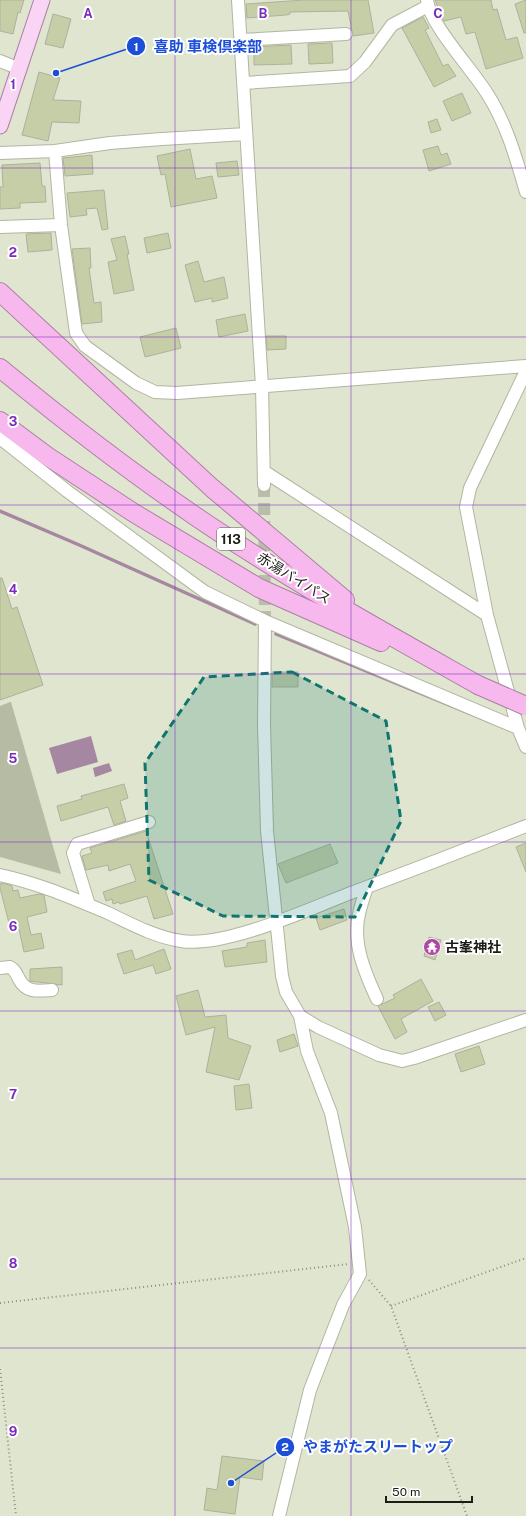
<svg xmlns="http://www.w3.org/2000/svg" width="526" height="1516" font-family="'Public Sans','Noto Sans JP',sans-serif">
<rect width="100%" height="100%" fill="#e0e5cf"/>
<path fill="#b6bba4" d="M10 702H11L61 874 0 857V706Z"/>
<path fill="#a687a1" d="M91 736 98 762 57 774 49 748Z
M109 763 112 771 95 777 93 768Z"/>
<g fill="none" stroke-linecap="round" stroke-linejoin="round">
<path stroke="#a687a1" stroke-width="3.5" d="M0 511 77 544 255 624
M276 634 510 730"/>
</g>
<path fill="#c6cea8" stroke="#adb19c" d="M0 0H24L20 13 18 12 13 34 0 31Z
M304 0H368L374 33 353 36 348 11 290 12V14L286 15 247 18 246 4Z
M435 0H491L493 10 497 9 506 40 517 37 523 58 486 69 475 32 466 34 461 17 444 21Z
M526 0V33H524L515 4Z
M53 14 71 19 63 48 45 44Z
M423 17 429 28 425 30 443 66 448 64 456 76 434 87 402 28Z
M332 43 333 63 309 64 308 44Z
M291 45 292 64 254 65V47Z
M39 72 60 78 53 100 81 101 79 123 52 122 48 141 22 135Z
M462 93 471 113 452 121 443 101Z
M437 119 441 130 431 133 428 122Z
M438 146 441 155 447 153 451 164 429 171 423 150Z
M190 149 196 179 212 176 217 198 171 207 165 174 161 175 157 156Z
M92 155 93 174 65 176 63 158Z
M237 161 239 175 218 177 216 163Z
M40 163 42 186H45L46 202 20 203V208L0 209V187H3L2 165Z
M104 190 108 229 102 230 97 208 86 209 87 215 70 217 67 193Z
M51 233 52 250 28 252 26 234Z
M168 233 171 248 147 253 144 238Z
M125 236 129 254H127L134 290 114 294 108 262 117 260 111 239Z
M90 248 91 268H89L94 303 101 302 102 322 82 324 72 249Z
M198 261 204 282 224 277 228 298 212 302V298L195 302 185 265Z
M245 314 248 331 219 337 216 320Z
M176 328 181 348 145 357 140 337Z
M266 336H286V349L267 350Z
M0 578H2L12 609 17 607 43 685 0 700Z
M272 672H298V687H272Z
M124 784 128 798 120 801 126 821 114 825 108 807 61 821 57 806 82 799 81 796Z
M146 831 173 914 154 919 147 896 120 904 119 902 113 904 112 899 106 901 103 892 136 881 130 864 109 871 108 865 86 870 82 856 92 853 90 848Z
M526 843V872L516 847Z
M330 844 338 863 286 883 278 864Z
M3 883 12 886 13 891 18 890 20 898 39 894 44 895 47 912 27 917 31 935 41 933 44 948 24 952 19 929 11 931 0 888V884Z
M344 909 347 920 320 930 316 918Z
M429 937 441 940 435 960 424 956Z
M265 940 267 962 225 967 222 951 247 947V943Z
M164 949 171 969 156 974 153 965 124 974 117 954 132 950 135 960Z
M62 967V985L30 981V969Z
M421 979 433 1001 401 1019 407 1032 395 1039 378 1006 395 998 393 995Z
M198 990 205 1017 226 1015 228 1038 251 1046 239 1080 206 1072 215 1027 186 1035 176 996Z
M439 1002 446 1015 435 1021 428 1007Z
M294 1034 298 1046 280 1052 277 1040Z
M479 1046 485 1064 461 1072 455 1054Z
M249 1084 252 1108 236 1110 234 1086Z
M222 1456 264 1461 262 1480 240 1477 235 1514 204 1510 207 1488 217 1490Z"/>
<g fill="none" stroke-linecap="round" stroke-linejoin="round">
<path stroke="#b9bdaa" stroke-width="12" stroke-dasharray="12 6" stroke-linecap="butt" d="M264 485 265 621"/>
<g stroke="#b1b6a1" stroke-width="14">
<path id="minor" d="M238 0 262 386 264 485
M427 0C430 25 473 70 488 95 507 125 516 158 526 192
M241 40 346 34
M0 61 20 69
M244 83 350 76 365 62 392 25 428 6
M55 151 61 225 76 333 85 346 136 383 155 392 177 393 526 366
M0 153 55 151 110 143 162 139 246 134
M0 227 61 225
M526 371 470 488 466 507 487 615 518 728 526 747
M0 438 67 491 205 592 265 621 518 728
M265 472 487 615
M265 621 264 725 267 831 282 976 286 992 300 1016 318 1027 379 1055 402 1061 414 1058 526 1020
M0 875C38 883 72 898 108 913 131 924 155 937 181 941 224 948 307 910 348 894 408 872 467 849 526 826
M367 887C364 896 361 905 359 914 352 943 365 973 377 999
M89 905 73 853 77 844 149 822
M0 968 10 967C15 970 16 973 19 979 26 993 38 991 52 990
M279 1516 310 1390 343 1305 360 1274 355 1227 331 1113 307 1051 300 1016"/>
</g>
<g stroke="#aa82a2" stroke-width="17">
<path id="major" d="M0 126 42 0"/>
</g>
<g stroke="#aa82a2" stroke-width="20">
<path id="highway" d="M0 292 212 488 345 600
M0 368C63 420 128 470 195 516 286 578 382 631 478 685
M0 421 47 456 134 513 259 588 381 642"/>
</g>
<path stroke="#8b8f7f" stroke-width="2" stroke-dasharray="1 3" stroke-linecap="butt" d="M369 1280 391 1306 467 1516
M0 1303 349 1264
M391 1306 526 1258
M0 1369 16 1516"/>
<use href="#minor" stroke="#fff" stroke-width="12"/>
<use href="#major" stroke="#fad4f5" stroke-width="15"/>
<use href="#highway" stroke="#f7b8ee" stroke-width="18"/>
<g stroke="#aa82a2" stroke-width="20" stroke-linecap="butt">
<path id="highway-bridge" d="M478 685 526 706"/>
</g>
<use href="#highway-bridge" stroke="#f7b8ee" stroke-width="18"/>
</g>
<path fill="#0f766e" fill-opacity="0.2" stroke="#0f766e" stroke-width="3" stroke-dasharray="8 5" stroke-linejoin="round" d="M292 672 386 721 401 821 355 917 223 916 149 880 145 763 204 677Z"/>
<path fill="none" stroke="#7b2cbf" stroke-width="1" stroke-opacity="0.55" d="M175 0V1516M351 0V1516M0 168H526M0 337H526M0 505H526M0 674H526M0 842H526M0 1011H526M0 1179H526M0 1348H526"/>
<defs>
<g id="temple-disc" transform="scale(0.9)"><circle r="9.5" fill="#b045a6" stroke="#fff"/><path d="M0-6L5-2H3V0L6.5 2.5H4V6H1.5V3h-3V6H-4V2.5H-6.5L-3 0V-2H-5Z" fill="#fff"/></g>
</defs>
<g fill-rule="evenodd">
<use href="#temple-disc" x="432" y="947"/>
</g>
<g text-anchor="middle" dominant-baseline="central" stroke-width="4" stroke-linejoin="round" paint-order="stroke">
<rect fill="#fff" stroke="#5f615b" stroke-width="1" x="217" y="528" width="28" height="22" rx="3"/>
<g font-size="13" font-weight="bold" fill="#1b1d15">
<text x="231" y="539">113</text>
</g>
<g font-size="14" fill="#1b1d15" stroke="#fff">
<text transform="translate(294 578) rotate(32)">赤湯バイパス</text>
</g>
<g font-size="14" font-weight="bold" fill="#1b1d15" stroke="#fff" text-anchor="start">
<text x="445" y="947">古峯神社</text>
</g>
</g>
<g font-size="13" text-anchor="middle" font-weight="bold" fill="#7b2cbf" stroke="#fff" stroke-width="4" stroke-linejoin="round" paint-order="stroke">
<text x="88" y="18">A</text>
<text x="263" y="18">B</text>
<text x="438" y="18">C</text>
<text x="13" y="89">1</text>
<text x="13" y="257">2</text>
<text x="13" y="426">3</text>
<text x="13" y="594">4</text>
<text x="13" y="763">5</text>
<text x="13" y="931">6</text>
<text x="13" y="1099">7</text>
<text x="13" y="1268">8</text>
<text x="13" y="1436">9</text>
</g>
<path fill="none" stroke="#1d4ed8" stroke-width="1.5" d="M56 73L136 46M231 1483L285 1447"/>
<g fill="#1d4ed8" stroke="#fff" stroke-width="1.5">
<circle cx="56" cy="73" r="4"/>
<circle cx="231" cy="1483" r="4"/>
<circle cx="136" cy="46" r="10"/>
<circle cx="285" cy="1447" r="10"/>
</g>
<g font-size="12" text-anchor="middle" font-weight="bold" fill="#fff">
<text x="136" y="51">1</text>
<text x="285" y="1451">2</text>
</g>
<g font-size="15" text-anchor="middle" font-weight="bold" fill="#1d4ed8" stroke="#fff" stroke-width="4" stroke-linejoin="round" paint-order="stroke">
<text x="208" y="52">喜助 車検倶楽部</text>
<text x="378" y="1452">やまがたスリートップ</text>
</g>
<path d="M386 1496v6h86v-6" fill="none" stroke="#1b1d15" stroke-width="2"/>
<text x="392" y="1496" font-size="12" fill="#1b1d15" stroke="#ffffff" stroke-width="3" paint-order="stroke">50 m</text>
</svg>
